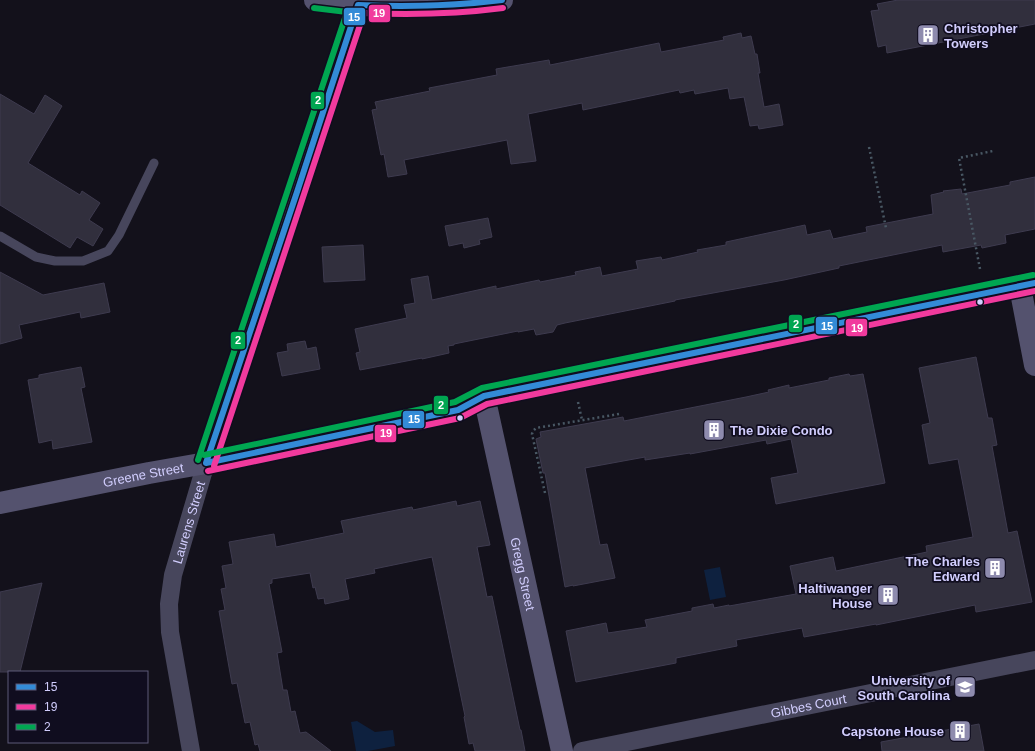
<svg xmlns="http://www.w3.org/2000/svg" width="1035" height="751" font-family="Arial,sans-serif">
<rect width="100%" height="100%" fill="#13111b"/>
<path fill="#0e213f" d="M720 567 726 597 710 600 704 570Z
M357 721 375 732 393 730 395 746 368 751H356L351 722Z"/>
<path fill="#312f3d" stroke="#3e3b4f" d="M898 0H1035V24L887 53 886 45 878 47 871 11 879 10 877 4Z
M741 33 742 38 751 36 755 54H757L760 73H758L764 107 779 104 783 125 759 129 758 125 750 126 744 97 730 99 728 88 695 94 694 90 680 93 679 90 583 110 582 103 528 114 536 161 511 164 507 140 404 160 407 174 388 177 384 154 381 155 372 110 377 109 375 102 430 91 429 88 497 75 496 69 549 60 550 65 659 43 661 52 724 40 723 37Z
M0 94 34 114 45 95 62 106 28 163 80 195 82 191 100 203 89 220 103 229 93 246 77 237 70 248 0 205Z
M1035 177V229L1005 235 1006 243 982 248 981 245 943 252 942 245 839 266V268L784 280 675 300V301L565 323 557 325 553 332 536 335 534 329 518 332V331L454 344V345L448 346 449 353 422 359V358L360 370 356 353 360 352 355 329 407 318 404 305 415 303 411 279 428 276 432 300 496 286V289L539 280 540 282 576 275 575 272 600 267 602 276 638 269 636 261 661 257 662 260 698 252 697 250 726 245V242L805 225 807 235 830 230 833 239 867 232 866 227 933 214 931 195 944 192 943 191 961 189 962 194 1010 185V182Z
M488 218 492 237 479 240 480 244 464 248 463 243 449 246 445 226Z
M363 245 365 280 324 282 322 247Z
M0 272 43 295 104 283 110 312 81 318 80 312 19 325 22 338 0 344Z
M305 341 307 349 316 347 320 369 282 376 277 353 288 351 287 344Z
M976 357 988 418H992L997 445 992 446 1008 533 1017 531 1032 602 976 612 975 605 876 625V624L804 637 802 628 736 640 737 646 676 658V663L576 682 566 631 606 623 608 633 647 627 645 620 692 611V608L713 604 714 608 729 605V606L796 594 790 566 833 557 836 571 927 552 926 546 973 537 958 459 929 464 922 425 930 423 919 368Z
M81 367 85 387 81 388 92 442 53 449 52 440 39 443 28 380 39 378V375Z
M849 374 850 376 863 374 885 483 776 504 771 478 798 473 791 439 767 444 766 440 690 454V453L645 460V457L585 468 600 545 607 544 615 578 573 586V585L565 587 545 473H543L536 439 541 437 540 432 623 417 624 421 746 397 769 392 768 390 789 385V388L829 380V378Z
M456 501 457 506 480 501 490 545 477 547 487 597 492 596 520 730H521L525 751H475L473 743 469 744 464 717 465 716 432 557 374 569 375 573 345 579 349 599 325 604 324 598 318 599 315 587 313 588 310 573 272 579V583L269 584 282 652 277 653 283 690H287L291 712 295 711 300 733 306 732 331 751H260L258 744 255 745 250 722 245 723 237 683 232 684 219 611 225 610 221 589 226 588 222 566 233 564 229 542 274 534 276 547 344 533 341 521 412 507 413 510Z
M42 583 20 672H0V592Z
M979 724 984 751H882L881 742Z"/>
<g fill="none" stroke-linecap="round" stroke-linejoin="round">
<path stroke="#495864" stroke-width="2.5" stroke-dasharray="2 3" stroke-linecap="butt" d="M869 147 886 228
M980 269 959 158 993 151
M578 402 582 420
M545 493 532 434 533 431 536 428 619 414"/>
<path stroke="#47465c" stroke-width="9" d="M0 236 36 257 55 261H83L108 251 119 235 154 163"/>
<g stroke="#47465c" stroke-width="18">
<path id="s1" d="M191 751 170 632 169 604 173 575 206 463 297 192 358 5"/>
<path id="s2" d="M582 751 1035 660"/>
</g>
<g stroke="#54526e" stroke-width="22">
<path d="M315 0 358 5 402 6 483 3 502 0"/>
<path d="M1020 287 1035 365"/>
<path id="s3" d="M484 396 562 751"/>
<path id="s4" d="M0 503 149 473 206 463 458 410 484 396 1035 283"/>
</g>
<g stroke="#100d1f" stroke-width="9">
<path id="bus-1" d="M206 463 458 410 484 396 1035 283
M206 463 297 192 358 5C406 7 454 6 502 0"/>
</g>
<g stroke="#100d1f" stroke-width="9">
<path id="bus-2" d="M214 466 364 13C410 15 457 14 503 8
M208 471 460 418 487 404 1035 291"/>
</g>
<g stroke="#100d1f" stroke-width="9">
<path id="bus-3" d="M204 455 455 402 482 388 1033 275
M198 460 347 12 314 8"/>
</g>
<use href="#bus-1" stroke="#338bd7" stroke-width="6"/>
<use href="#bus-2" stroke="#f13a9d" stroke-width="6"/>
<use href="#bus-3" stroke="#00a651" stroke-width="6"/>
</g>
<defs>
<g id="building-square" transform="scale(1.15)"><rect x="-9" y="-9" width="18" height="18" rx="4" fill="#8e8bae" stroke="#100d1f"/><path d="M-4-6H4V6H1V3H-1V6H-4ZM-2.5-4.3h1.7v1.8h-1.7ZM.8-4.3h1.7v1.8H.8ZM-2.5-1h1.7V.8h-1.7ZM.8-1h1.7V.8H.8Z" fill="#fff"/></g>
<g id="university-square" transform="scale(1.15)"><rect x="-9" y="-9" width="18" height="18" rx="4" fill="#8e8bae" stroke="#100d1f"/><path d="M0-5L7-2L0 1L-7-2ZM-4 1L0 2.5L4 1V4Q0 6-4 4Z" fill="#fff"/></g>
</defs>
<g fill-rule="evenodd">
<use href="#building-square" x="928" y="35"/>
<use href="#building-square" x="714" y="430"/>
<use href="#building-square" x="995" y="568"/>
<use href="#building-square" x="888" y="595"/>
<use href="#university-square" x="965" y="687"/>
<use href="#building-square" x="960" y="731"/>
</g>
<g fill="#d1cdfd" stroke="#100d1f" stroke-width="1.5">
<circle cx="980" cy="302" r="3.5"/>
<circle cx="460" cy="418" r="3.5"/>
</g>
<g text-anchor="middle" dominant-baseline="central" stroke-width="3.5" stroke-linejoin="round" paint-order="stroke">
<g font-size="13" font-weight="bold" fill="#d1cdfd" stroke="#100d1f" text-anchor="end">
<text x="944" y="28" text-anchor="start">Christopher<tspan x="944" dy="15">Towers</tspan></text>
<text x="730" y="430" text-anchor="start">The Dixie Condo</text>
<text x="980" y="561">The Charles<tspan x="980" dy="15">Edward</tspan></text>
<text x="872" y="588">Haltiwanger<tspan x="872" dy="15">House</tspan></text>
<text x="950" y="680">University of<tspan x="950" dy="15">South Carolina</tspan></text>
<text x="944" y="731">Capstone House</text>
</g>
<g font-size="13" fill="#d1cdfd" stroke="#100d1f">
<text stroke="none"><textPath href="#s4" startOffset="146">Greene Street</textPath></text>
<text stroke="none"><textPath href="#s1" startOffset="233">Laurens Street</textPath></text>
<text stroke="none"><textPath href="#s3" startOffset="182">Gregg Street</textPath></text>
<text stroke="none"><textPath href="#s2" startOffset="231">Gibbes Court</textPath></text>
</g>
</g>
<g stroke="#100d1f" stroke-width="1.5">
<rect x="368" y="4" width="23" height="19" rx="4" fill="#f13a9d"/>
<rect x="343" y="7" width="23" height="19" rx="4" fill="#338bd7"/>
<rect x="310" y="91" width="15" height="19" rx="4" fill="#00a651"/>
<rect x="788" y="314" width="15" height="19" rx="4" fill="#00a651"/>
<rect x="815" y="316" width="23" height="19" rx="4" fill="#338bd7"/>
<rect x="845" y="318" width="23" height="19" rx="4" fill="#f13a9d"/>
<rect x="230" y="331" width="16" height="19" rx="4" fill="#00a651"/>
<rect x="433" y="395" width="16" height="20" rx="4" fill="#00a651"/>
<rect x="402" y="410" width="23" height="19" rx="4" fill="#338bd7"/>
<rect x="374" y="424" width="23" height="19" rx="4" fill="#f13a9d"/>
</g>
<g font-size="11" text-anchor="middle" font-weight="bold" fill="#fff">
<text x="379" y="17">19</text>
<text x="354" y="21">15</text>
<text x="318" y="104">2</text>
<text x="796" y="328">2</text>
<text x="827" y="330">15</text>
<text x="857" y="332">19</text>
<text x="238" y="344">2</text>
<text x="441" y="409">2</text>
<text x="414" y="423">15</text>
<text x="386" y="437">19</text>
</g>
<rect x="8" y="671" width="140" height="72" fill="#100d1f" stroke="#5d5a78"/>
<rect x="16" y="684" width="20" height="6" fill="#338bd7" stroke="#5d5a78"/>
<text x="44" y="691" font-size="12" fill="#d1cdfd">15</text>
<rect x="16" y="704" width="20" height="6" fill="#f13a9d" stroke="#5d5a78"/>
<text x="44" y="711" font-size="12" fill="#d1cdfd">19</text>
<rect x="16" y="724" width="20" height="6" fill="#00a651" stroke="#5d5a78"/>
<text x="44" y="731" font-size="12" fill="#d1cdfd">2</text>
</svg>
